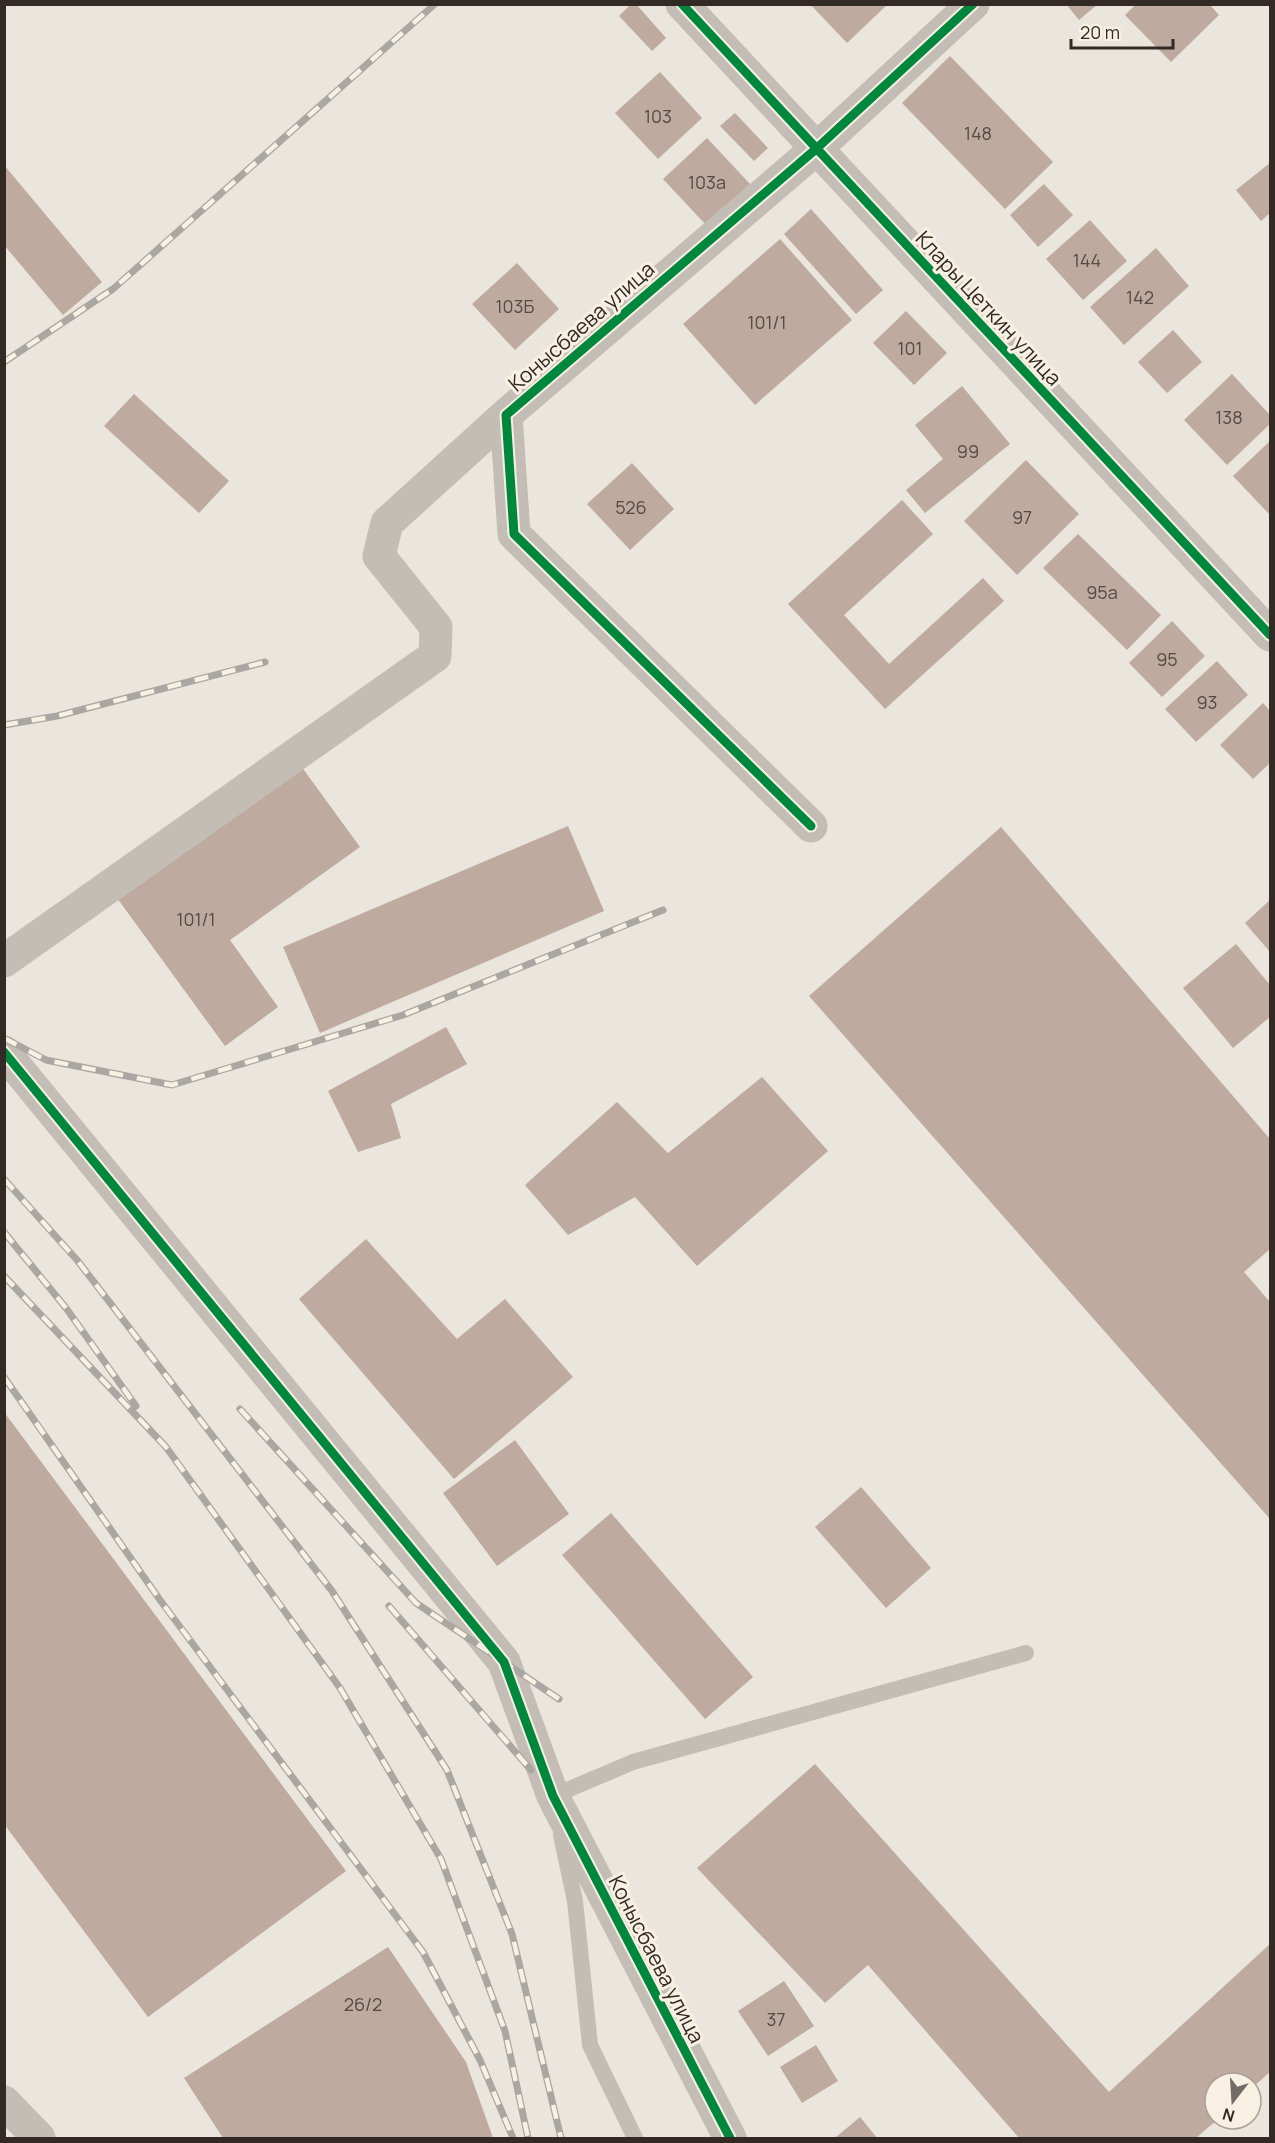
<svg xmlns="http://www.w3.org/2000/svg" width="1275" height="2143" font-family="Manrope,sans-serif">
<rect width="100%" height="100%" fill="#eae5dd"/>
<path fill="#beaa9e" d="M631 4H636L666 38 652 51 619 16Z
M810 4H888L847 43Z
M1066 4H1098L1079 20Z
M1136 4H1209L1219 15 1171 62 1125 15Z
M950 56 1053 162 1005 209 902 103Z
M660 72 702 118 658 159 615 113Z
M735 113 768 148 754 161 720 126Z
M707 138 750 184 706 225 663 179Z
M1270 163V213L1261 221 1236 190Z
M4 165 102 282 63 315 4 245Z
M1044 184 1073 215 1038 247 1010 215Z
M811 209 883 290 856 314 784 234Z
M1090 220 1127 261 1083 300 1046 259Z
M780 239 852 320 755 405 683 324Z
M1156 248 1189 286 1124 345 1090 307Z
M517 263 559 309 515 350 472 304Z
M906 311 947 353 914 385 873 343Z
M1173 330 1202 362 1167 393 1138 362Z
M1232 374 1270 415V424L1227 465 1184 420Z
M962 386 1010 444 925 513 906 490 943 459 915 425Z
M134 394 229 481 199 513 104 426Z
M1270 441V515L1233 476Z
M1026 460 1079 514 1017 575 964 521Z
M632 463 674 509 630 550 587 504Z
M902 500 933 534 844 615 889 664 983 578 1004 601 885 709 788 604Z
M1078 534 1161 615 1127 650 1043 568Z
M1172 621 1205 656 1162 697 1129 663Z
M1217 661 1248 695 1196 742 1165 709Z
M1263 703 1270 711V763L1253 779 1220 745Z
M301 766 360 847 230 940 278 1007 225 1046 117 898Z
M568 826 604 911 320 1033 283 947Z
M1001 827 1270 1139V1249L1244 1272 1270 1302V1519L809 996Z
M1270 900V952L1245 923Z
M1236 944 1270 985V1017L1233 1048 1183 988Z
M446 1027 467 1064 391 1104 401 1138 358 1152 328 1091Z
M762 1077 828 1151 697 1266 635 1197 568 1235 525 1185 617 1102 668 1153Z
M366 1239 457 1339 505 1299 573 1377 454 1479 299 1299Z
M4 1412 346 1871 148 2017 4 1824Z
M515 1440 569 1514 497 1566 443 1493Z
M861 1487 931 1568 886 1608 815 1527Z
M611 1513 753 1677 705 1719 562 1555Z
M815 1764 1109 2092 1270 1944V2072L1251 2089V2083H1215V2119H1218L1196 2138H1019L868 1965 825 2003 697 1868Z
M388 1947 466 2062 493 2138H223L184 2078Z
M784 1981 814 2026 768 2056 738 2011Z
M816 2045 838 2081 802 2103 780 2067Z
M860 2117 877 2138H835Z"/>
<g fill="none" stroke-linecap="round" stroke-linejoin="round">
<path stroke="#c3bdb6" stroke-width="16" d="M554 1801 553 1796 633 1762 1026 1653
M561 1835 575 1901 590 2045 635 2138"/>
<path stroke="#c3bdb6" stroke-width="33" d="M682 4 1270 635
M811 826 514 534 506 415 816 149 973 4
M4 961 435 656 436 627 379 556 387 523 506 415
M4 1052 504 1662 553 1796 730 2138
M4 2102 39 2138"/>
<g stroke="#aaa6a1" stroke-width="7">
<path id="rail" d="M4 362 113 289 435 4
M4 725 57 716 265 662
M4 1038 46 1060 172 1085 403 1015 663 910
M4 1179 77 1260 332 1591 447 1770 512 1934 561 2138
M4 1232 66 1308 136 1406
M4 1276 166 1447 340 1688 441 1859 505 2031 528 2138
M4 1377 160 1600 423 1952 480 2060 513 2138
M240 1409 416 1603 559 1699
M389 1606 531 1770"/>
</g>
<use href="#rail" stroke="#f8f0e2" stroke-width="4.5" stroke-dasharray="14" stroke-linecap="butt"/>
<g stroke="#f8f0e2" stroke-width="13">
<path id="cycleway" d="M682 4 1270 635
M811 826 514 534 506 415 816 149 973 4
M4 1052 504 1662 553 1796 730 2138"/>
</g>
<use href="#cycleway" stroke="#00873e" stroke-width="9"/>
</g>
<g text-anchor="middle" dominant-baseline="central" stroke-width="6" stroke-linejoin="round" paint-order="stroke">
<g font-size="18" fill="#564a43">
<text x="658" y="116">103</text>
<text x="978" y="133">148</text>
<text x="707" y="182">103а</text>
<text x="1087" y="260">144</text>
<text x="1140" y="297">142</text>
<text x="515" y="306">103Б</text>
<text x="767" y="322">101/1</text>
<text x="910" y="348">101</text>
<text x="1229" y="417">138</text>
<text x="968" y="451">99</text>
<text x="631" y="507">526</text>
<text x="1022" y="517">97</text>
<text x="1102" y="592">95а</text>
<text x="1167" y="659">95</text>
<text x="1207" y="702">93</text>
<text x="196" y="919">101/1</text>
<text x="363" y="2004">26/2</text>
<text x="776" y="2019">37</text>
</g>
<g font-size="21" fill="#332a25" stroke="#f8f0e2">
<text transform="translate(989 308) rotate(47)">Клары Цеткин улица</text>
<text transform="translate(581 326) rotate(-41)">Конысбаева улица</text>
<text transform="translate(657 1959) rotate(63)">Конысбаева улица</text>
</g>
</g>
<rect width="1275" height="2143" fill="none" stroke="#332a25" stroke-width="12"/>
<g transform="translate(1233 2101) rotate(197)"><circle r="28" fill="#f8f0e2" stroke="#a9a196" stroke-width="1.5"/>
<path d="M0-4.5L10 22L0 15L-10 22Z" fill="#736b65"/>
<text y="-9" font-size="16" font-weight="bold" text-anchor="middle" fill="#332a25">N</text>
</g>
<path d="M1071 39v9h102v-9" fill="none" stroke="#332a25" stroke-width="3"/>
<text x="1080" y="39" font-size="18" fill="#332a25" stroke="#f8f0e2" stroke-width="4.5" paint-order="stroke">20 m</text>
</svg>
